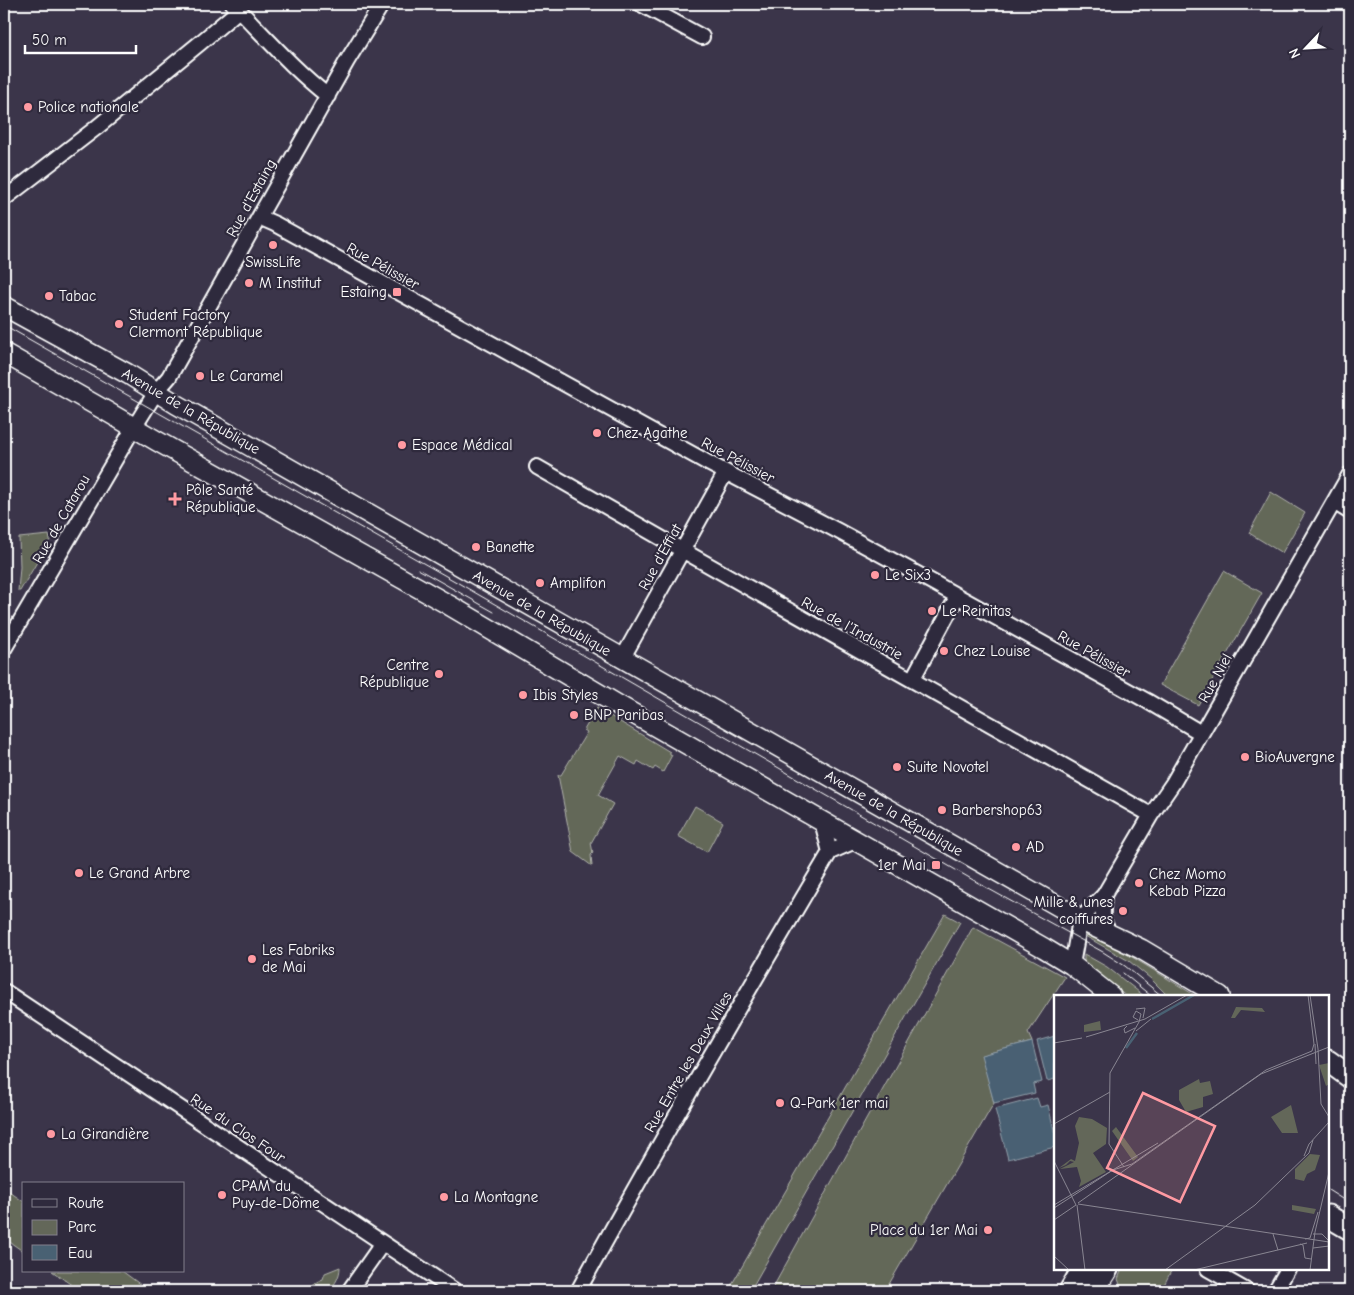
<svg xmlns="http://www.w3.org/2000/svg" width="1354" height="1295" font-family="'Comic Neue',sans-serif">
<rect width="100%" height="100%" fill="#3b354a"/>
<filter id="ink" filterUnits="userSpaceOnUse"><feTurbulence type="fractalNoise" baseFrequency=".02" numOctaves="2"/><feDisplacementMap in="SourceGraphic" scale="10" xChannelSelector="R" yChannelSelector="G"/><feConvolveMatrix kernelMatrix="1 2 1 2 8 2 1 2 1" color-interpolation-filters="sRGB"/></filter>
<g filter="url(#ink)">
<path fill="#636759" stroke="#b1b3ac" d="M1271 492 1305 513 1282 553 1249 533Z
M49 535 50 540 20 591H18L20 567 19 538Z
M1224 571 1262 593 1198 705 1160 685Z
M597 708 670 752V754L672 755 663 772 655 767 653 770 638 761 636 765 620 756 598 795 613 804 591 843 593 853 591 855 592 866 573 852 558 775H561L587 732 584 730Z
M695 806 723 822 707 852 678 836Z
M945 914 960 922 750 1291H728Z
M973 927 1065 977 1028 1033 1032 1042 982 1055 994 1103 885 1291H771Z
M1086 929 1196 996H1168L1151 979 1129 961 1085 936Z
M1084 954 1107 967 1144 996H1126L1089 969 1084 962Z
M4 1188 24 1202V1252L4 1238Z
M340 1267C340 1277 335 1283 330 1291H308C312 1284 316 1282 323 1279L325 1273Z
M1122 1269H1172L1161 1291H1128L1121 1287 1118 1279Z
M52 1271H122L149 1291H80Z"/>
<path fill="#496173" stroke="#92a0ab" d="M1055 1036V1079L1047 1081 1037 1041Z
M1032 1042 1042 1082 1033 1084 1035 1093 994 1103 981 1055Z
M1037 1098 1040 1107 1048 1105 1055 1134V1147L1008 1159 995 1109Z"/>
<g fill="none" stroke-linecap="round" stroke-linejoin="round">
<g stroke="#fff" stroke-width="18">
<path id="minor" d="M233 4C264 35 293 69 328 96
M641 4 702 37
M4 199 96 128 200 43 239 10
M259 217 275 224 710 464 838 531 932 582 1147 701 1201 733
M537 467 682 550 1151 815
M1334 502 1350 512
M4 649 130 434 156 392 169 377 347 61 382 4
M622 659 726 472
M912 680 957 597
M822 822 830 852
M1104 895C1103 914 1100 917 1110 934
M1072 965 1080 920 1104 895 1151 815 1173 783 1350 474
M4 991 455 1291
M1208 1269 1247 1291
M349 1291 382 1244
M578 1291C659 1143 744 997 830 852L855 841
M1275 1291 1288 1269"/>
</g>
<g stroke="#fff" stroke-width="22">
<path id="secondary" d="M4 306 128 374 176 404C472 573 768 742 1065 910L1080 920 1141 949 1220 996
M4 353 106 411 157 441 449 605 618 705 1044 948 1072 965 1111 996"/>
</g>
<g stroke="#fff" stroke-width="25">
<path id="primary" d="M1328 1061 1350 1077
M1328 1216 1350 1229
M1070 1291 1083 1269
M1093 1291 1107 1269"/>
</g>
<use href="#minor" stroke="#2f2a3d" stroke-width="14"/>
<use href="#secondary" stroke="#2f2a3d" stroke-width="19"/>
<use href="#primary" stroke="#2f2a3d" stroke-width="21"/>
<path stroke="#fff" stroke-width="1" d="M4 325 460 584 987 888 1103 952 1125 966 1162 996
M418 569 494 612
M1123 973 1151 996
M1328 1190 1350 1204"/>
</g>
</g>
<g fill="#ff9aa2" stroke="#2f2a3d" stroke-width="2">
<circle cx="28" cy="107" r="5"/>
<circle cx="273" cy="245" r="5"/>
<circle cx="249" cy="283" r="5"/>
<rect x="392" y="287" width="10" height="10" rx="2.5"/>
<circle cx="49" cy="296" r="5"/>
<circle cx="119" cy="324" r="5"/>
<circle cx="200" cy="376" r="5"/>
<circle cx="597" cy="433" r="5"/>
<circle cx="402" cy="445" r="5"/>
<path d="M172.5 491.5h5v5h5v5h-5v5h-5v-5h-5v-5h5z"/>
<circle cx="476" cy="547" r="5"/>
<circle cx="875" cy="575" r="5"/>
<circle cx="540" cy="583" r="5"/>
<circle cx="932" cy="611" r="5"/>
<circle cx="944" cy="651" r="5"/>
<circle cx="439" cy="674" r="5"/>
<circle cx="523" cy="695" r="5"/>
<circle cx="574" cy="715" r="5"/>
<circle cx="1245" cy="757" r="5"/>
<circle cx="897" cy="767" r="5"/>
<circle cx="942" cy="810" r="5"/>
<circle cx="1016" cy="847" r="5"/>
<rect x="931" y="860" width="10" height="10" rx="2.5"/>
<circle cx="79" cy="873" r="5"/>
<circle cx="1139" cy="883" r="5"/>
<circle cx="1123" cy="911" r="5"/>
<circle cx="252" cy="959" r="5"/>
<circle cx="780" cy="1103" r="5"/>
<circle cx="51" cy="1134" r="5"/>
<circle cx="222" cy="1195" r="5"/>
<circle cx="444" cy="1197" r="5"/>
<circle cx="988" cy="1230" r="5"/>
</g>
<g text-anchor="middle" dominant-baseline="central" stroke-width="4.5" stroke-linejoin="round" paint-order="stroke">
<g font-size="15" fill="#fff" stroke="#2f2a3d" text-anchor="start">
<text x="38" y="107">Police nationale</text>
<text x="273" y="262" text-anchor="middle">SwissLife</text>
<text x="259" y="283">M Institut</text>
<text x="387" y="292" text-anchor="end">Estaing</text>
<text x="59" y="296">Tabac</text>
<text x="129" y="315">Student Factory<tspan x="129" dy="17">Clermont République</tspan></text>
<text x="210" y="376">Le Caramel</text>
<text x="607" y="433">Chez Agathe</text>
<text x="412" y="445">Espace Médical</text>
<text x="186" y="490">Pôle Santé<tspan x="186" dy="17">République</tspan></text>
<text x="486" y="547">Banette</text>
<text x="885" y="575">Le Six3</text>
<text x="550" y="583">Amplifon</text>
<text x="942" y="611">Le Reinitas</text>
<text x="954" y="651">Chez Louise</text>
<text x="429" y="665" text-anchor="end">Centre<tspan x="429" dy="17">République</tspan></text>
<text x="533" y="695">Ibis Styles</text>
<text x="584" y="715">BNP Paribas</text>
<text x="1255" y="757">BioAuvergne</text>
<text x="907" y="767">Suite Novotel</text>
<text x="952" y="810">Barbershop63</text>
<text x="1026" y="847">AD</text>
<text x="926" y="865" text-anchor="end">1er Mai</text>
<text x="89" y="873">Le Grand Arbre</text>
<text x="1149" y="874">Chez Momo<tspan x="1149" dy="17">Kebab Pizza</tspan></text>
<text x="1113" y="902" text-anchor="end">Mille &amp; unes<tspan x="1113" dy="17">coiffures</tspan></text>
<text x="262" y="950">Les Fabriks<tspan x="262" dy="17">de Mai</tspan></text>
<text x="790" y="1103">Q-Park 1er mai</text>
<text x="61" y="1134">La Girandière</text>
<text x="232" y="1186">CPAM du<tspan x="232" dy="17">Puy-de-Dôme</tspan></text>
<text x="454" y="1197">La Montagne</text>
<text x="978" y="1230" text-anchor="end">Place du 1er Mai</text>
</g>
<g font-size="15" fill="#fff" stroke="#2f2a3d">
<text transform="translate(251 198) rotate(-61)">Rue d'Estaing</text>
<text transform="translate(383 266) rotate(29)">Rue Pélissier</text>
<text transform="translate(191 411) rotate(30)">Avenue de la République</text>
<text transform="translate(738 460) rotate(28)">Rue Pélissier</text>
<text transform="translate(61 519) rotate(-60)">Rue de Catarou</text>
<text transform="translate(660 557) rotate(-61)">Rue d'Effiat</text>
<text transform="translate(542 613) rotate(30)">Avenue de la République</text>
<text transform="translate(852 628) rotate(29)">Rue de l'Industrie</text>
<text transform="translate(1094 654) rotate(29)">Rue Pélissier</text>
<text transform="translate(1215 678) rotate(-61)">Rue Niel</text>
<text transform="translate(894 813) rotate(30)">Avenue de la République</text>
<text transform="translate(688 1062) rotate(-60)">Rue Entre les Deux Villes</text>
<text transform="translate(238 1128) rotate(34)">Rue du Clos Four</text>
</g>
</g>
<g transform="translate(1054 995)">
<rect width="275" height="275" fill="#3b354a"/>
<path d="M182 12 208 13 211 17 187 15 181 23H177ZM46 26 47 35 30 37V30ZM275 68V89L272 91 265 70ZM145 84 146 88 156 86 159 99 149 102V112L132 117 125 105V95ZM237 110 244 138H228L217 122ZM25 122 38 124 53 133 52 149 39 158 52 177 25 192 27 186 23 172 6 174 20 167 16 166 12 170 5 173 17 164 21 166 25 148 21 131ZM62 132 84 162 79 166 58 136ZM256 159 266 160 261 175 253 179 250 186 241 184V174ZM238 210 262 214 260 219 238 215Z" fill="#636759"/>
<path fill="none" stroke="#496173" stroke-width="2.5" d="M98 24 140 0M72 53 83 38"/>
<path fill="none" stroke="#898692" stroke-width="1" d="M256 0 264 54 267 109 275 122M82 14 91 13 89 23M73 31 70 34 71 38 81 33M82 36 97 24M32 42 91 24 133 0M0 48 28 43M261 49 262 69M0 129 56 97M250 161 255 149 275 127M0 166 22 210M70 172 55 149 56 78 85 27 87 19 82 16 79 22 84 25M24 208 207 79 275 52M24 209 275 247M0 210 104 148M23 210 31 275M0 213 59 175 78 169 212 75 258 56 260 49 254 0M0 225 22 210M219 239 224 255M259 239H268L275 246M251 244 256 243 264 217M246 249 249 250 251 263 257 264M259 253 275 251M0 261 15 275M111 275 201 210 255 158 259 145M140 275 253 248M256 275 261 237 275 177"/>
<path fill="#ff9aa2" fill-opacity="0.15" stroke="#ff9aa2" stroke-width="2.5" d="M89 98 161 131 126 207 53 173Z"/>
<rect width="275" height="275" fill="none" stroke="#fff" stroke-width="2.5"/>
</g>
<rect width="1354" height="1295" fill="none" stroke="#2f2a3d" stroke-width="20"/>
<rect x="10" y="10" width="1334" height="1275" fill="none" stroke="#fff" stroke-width="2" filter="url(#ink)"/>
<rect x="22" y="1182" width="162" height="90" fill="#2f2a3d" stroke="#827f8b"/>
<rect x="32" y="1199" width="25" height="8" fill="#2f2a3d" stroke="#827f8b"/>
<text x="68" y="1208" font-size="15" fill="#ffffff">Route</text>
<rect x="32" y="1220" width="25" height="15" fill="#636759" stroke="#827f8b"/>
<text x="68" y="1232" font-size="15" fill="#ffffff">Parc</text>
<rect x="32" y="1245" width="25" height="15" fill="#496173" stroke="#827f8b"/>
<text x="68" y="1258" font-size="15" fill="#ffffff">Eau</text>
<g transform="translate(1306 48) rotate(245)" stroke="#2f2a3d" stroke-width="4" paint-order="stroke">
<path d="M0-4L9 19L0 12L-9 19Z" fill="#ffffff"/>
<text y="-8" font-size="14" font-weight="bold" text-anchor="middle" fill="#ffffff">N</text>
</g>
<path d="M25 45v8h111v-8" fill="none" stroke="#ffffff" stroke-width="2.5"/>
<text x="32" y="45" font-size="15" fill="#ffffff" stroke="#2f2a3d" stroke-width="4" paint-order="stroke">50 m</text>
</svg>
